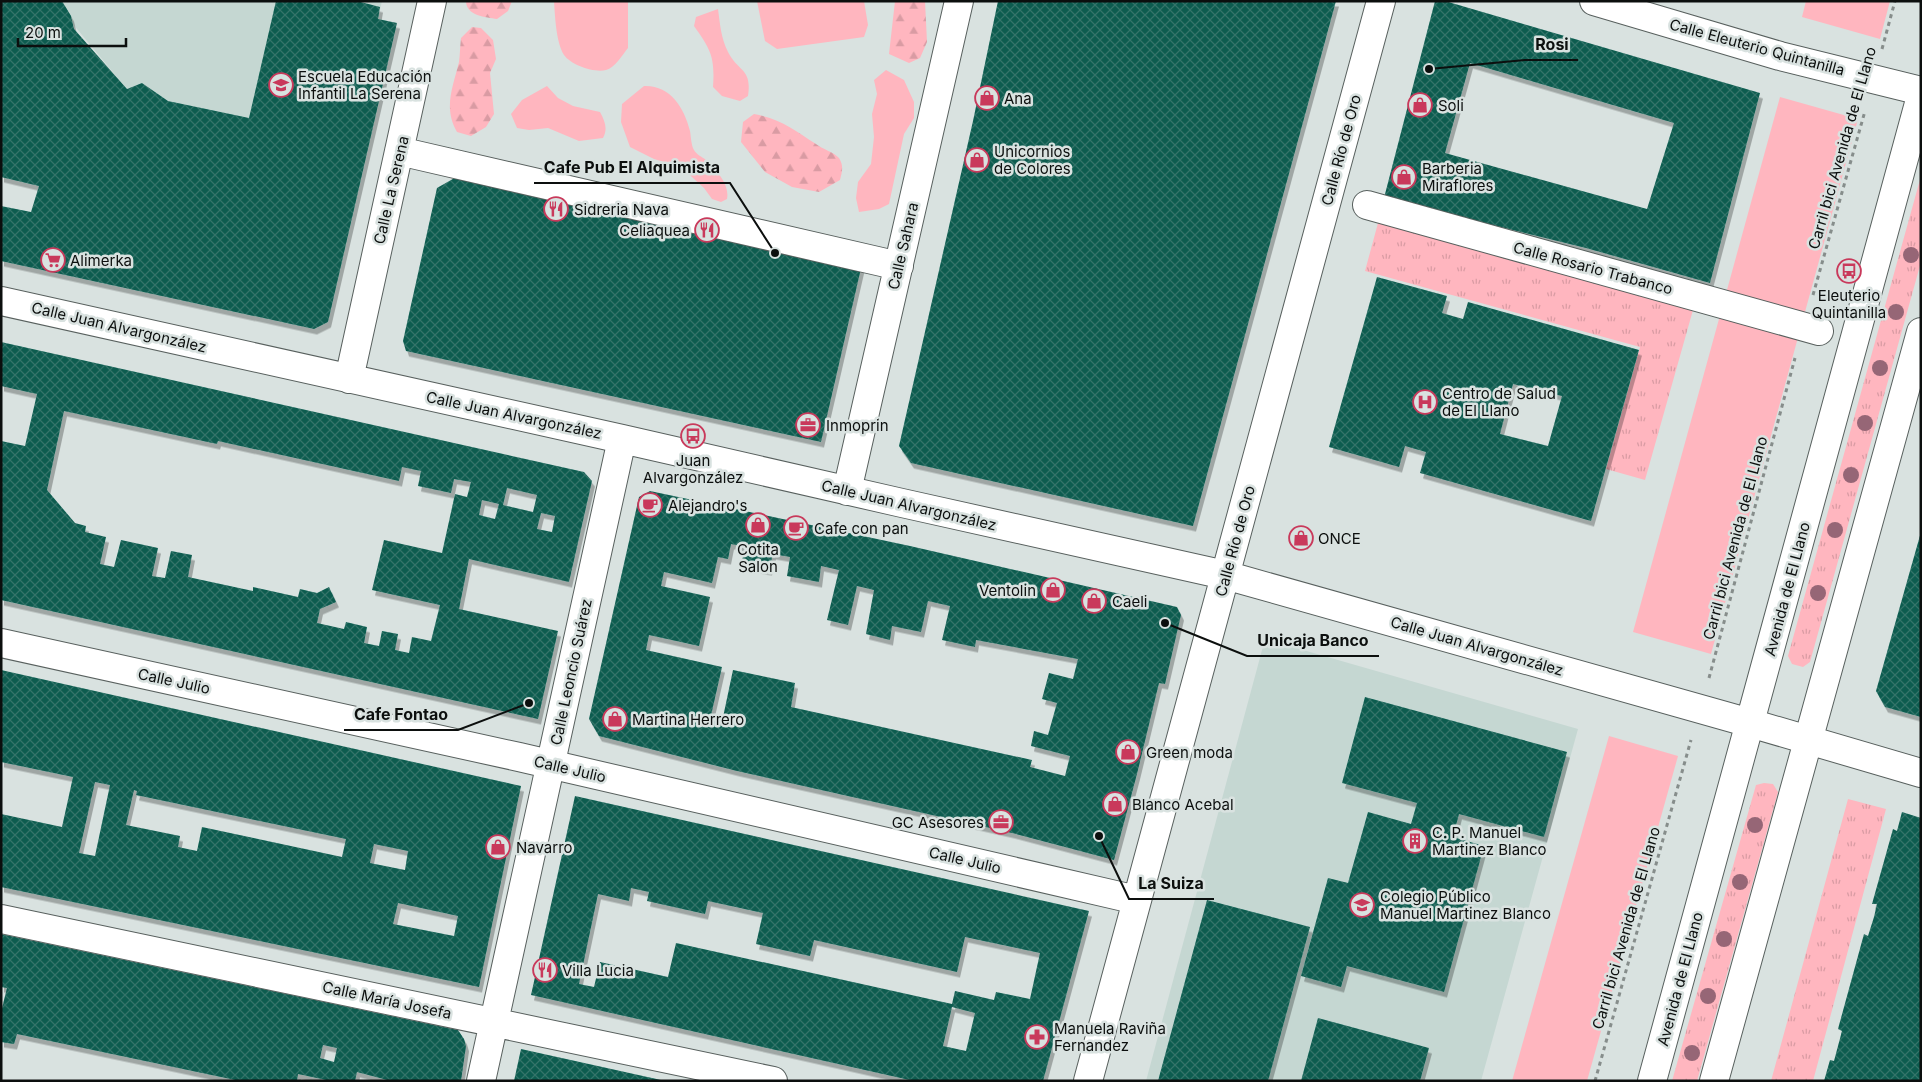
<svg xmlns="http://www.w3.org/2000/svg" width="1922" height="1082" font-family="Inter,sans-serif">
<defs>
<pattern id="grass-tufts" width="24" height="20" patternUnits="userSpaceOnUse" patternTransform="scale(1.25)"><rect width="24" height="20" fill="#ffb6bf"/><path d="M3 7l-1-3M5 7V3M7 7l1-3M15 17l-1-3M17 17v-4M19 17l1-3" fill="none" stroke="#d99ba3"/></pattern>
<pattern id="forest-firs" width="22" height="20" patternUnits="userSpaceOnUse" patternTransform="scale(1.25)"><rect width="22" height="20" fill="#ffb6bf"/><path d="M5 1l3.5 6h-7zM16 11l3.5 6h-7z" fill="#d99ba3"/></pattern>
<pattern id="building-cross-hatch" width="8" height="8" patternUnits="userSpaceOnUse" patternTransform="scale(1.25)"><rect width="8" height="8" fill="#095c4f"/><path d="M0 0l8 8M0 8l8-8" fill="none" stroke="#347369"/></pattern>
<filter id="shadow"><feDropShadow dx="3" dy="5.5" stdDeviation="0" flood-color="#0004"/></filter>
</defs>
<rect width="100%" height="100%" fill="#d9e2e0"/>
<path fill="#c5d7d2" d="M62 1H382L378 19 368 146 168 101 142 83 127 89 72 23Z
M1265 639 1578 729 1481 1081H1146Z"/>
<path fill="url(#grass-tufts)" d="M1921 176V262L1810 662 1803 667 1792 664 1788 656Z
M1378 223 1693 310 1645 480 1606 469 1640 347 1365 271Z
M1764 783 1773 784 1778 792 1697 1081H1672L1756 785Z
M1848 799 1886 809 1813 1081H1771Z"/>
<path fill="url(#forest-firs)" d="M466 1H512L508 11 497 19C486 17 466 16 466 1Z
M895 1H925L927 42 920 58 909 63 889 54Z
M472 27 481 28 493 40 496 59 490 73 494 114 486 127 471 136 457 132C443 108 453 87 459 62 460 55 460 46 461 38Z
M754 114C781 119 794 130 816 144 822 149 834 152 839 158 844 166 842 172 840 180L819 192 792 187 765 172 741 142 743 122Z"/>
<path fill="#ffb6bf" d="M554 1H628V48C623 54 615 68 606 70 594 73 571 65 564 55 556 42 555 16 554 1Z
M757 1H864L868 25 864 37 777 49 765 41Z
M1806 1H1890L1880 39 1802 17Z
M718 9C720 24 721 38 728 52 739 73 752 68 748 96L740 101 722 96 713 87C715 57 711 50 694 26L696 17Z
M886 70 904 80 914 102V118L904 134 889 204 879 209 859 212 856 198 858 182 871 164 874 137 872 114 877 94 874 80Z
M547 86 558 98 573 106 600 112C605 121 608 129 603 138L579 141 548 128 529 130 517 128 511 114 522 100Z
M644 86C670 85 684 107 690 131 691 136 691 145 694 150 696 154 702 157 706 160 716 170 730 184 727 199L721 202 712 199 704 188 681 167 654 159 630 147 621 122 622 104Z
M1780 97 1858 119 1711 654 1633 632Z
M1609 736 1678 756 1587 1081H1512Z"/>
<path fill="url(#building-cross-hatch)" fill-rule="evenodd" filter="url(#shadow)" d="M1 1H62L71 16 74 29 127 89 142 83 168 101 249 118 276 1H357L380 7 378 19 397 23 328 322 314 329 1 261V206L31 212 39 186 1 177Z
M998 1H1336L1193 526 911 463 899 446 973 121Z
M1435 1H1445L1760 93 1710 283 1586 248 1384 198ZM1470 63 1674 123 1647 209 1445 153Z
M458 176 862 264 821 442 406 351 403 341 437 188Z
M1377 277 1447 296 1442 313 1463 319 1468 302 1639 350 1591 521 1420 473 1426 452 1405 446 1399 467 1329 447ZM1513 384 1562 396 1548 446 1500 434Z
M1 342 584 472 592 481 569 582 469 559 459 609 558 631 538 719 1 600V441L25 446 37 394 1 386ZM64 411 217 444 218 441 399 481 402 467 421 471 418 486 451 493 454 479 471 482 467 497 455 494 442 553 384 540 372 590 440 605 431 641 412 637 409 653 395 650 398 634 382 631 379 646 364 643 367 627 346 622 344 629 317 623 320 609 336 602 329 587 317 593 300 589 298 597 253 587V591L188 577 192 555 171 551 165 578 152 576 158 548 121 540 114 567 100 564 106 537 85 532 86 526 75 523 47 490ZM507 488 537 495 533 512 503 505ZM482 500 499 504 495 519 479 515ZM541 513 555 516 552 532 537 529Z
M650 491 910 546 1177 607 1181 615 1165 684 1159 683 1137 774 1114 860 1012 833 737 771 599 736 589 719 639 497ZM731 544 745 547 741 565 769 570 773 554 790 557 787 576 819 582 821 566 839 570 827 620 848 625 857 586 874 590 866 634 890 640 892 626 921 632 928 601 950 606 942 640 975 647 976 640 1078 659 1073 679 1049 673 1042 699 1057 703 1048 735 1034 731 1031 746 1070 756 1065 776 1030 767 1032 760 791 707 795 683 733 670 722 722 710 720 722 667 646 650 649 635 699 646 710 597 661 586 664 572 712 583 718 557 728 559Z
M1298 532 1307 535 1305 544 1295 541Z
M1921 532V717L1885 707 1876 691Z
M1 670 521 786 479 987 1 887V814L62 827 73 777 1 762ZM95 782 110 785 95 856 79 853ZM134 790 137 791 136 795 346 839 342 857 202 827 197 851 178 847 180 836 126 825ZM374 844 408 851 405 870 370 863ZM398 903 458 916 454 936 393 924Z
M1365 697 1567 752 1544 837 1459 814 1453 837 1484 846 1444 992 1347 966 1341 987 1301 976 1328 878 1348 883 1368 812 1411 824 1417 803 1342 783Z
M575 796 1089 911 1043 1081H914L531 995ZM631 888 649 892 647 901 705 914 708 901 763 913 756 944 810 956 814 940 957 972 965 937 1040 953 1030 999 996 992 994 1000 955 991 952 1004 676 943 668 977 600 962 594 987 579 984 598 894 629 901ZM952 1007 975 1013 966 1051 943 1046Z
M1902 812 1921 818V1081H1824L1830 1060 1834 1061 1842 1031 1838 1029 1864 934 1868 936 1874 917 1877 904H1872L1893 829 1897 831Z
M1207 900 1310 927 1268 1081H1158Z
M1 934 458 1030 464 1039 466 1046 461 1081H391L357 1072 355 1081H331L298 1074 297 1081H240L17 1034 14 1044 1 1042V1012L7 988 1 987ZM323 1045 337 1048 334 1062 320 1058Z
M1318 1018 1429 1048 1420 1081H1301Z
M521 1049 661 1080V1081H514Z"/>
<g fill="none" stroke-linecap="round" stroke-linejoin="round">
<g stroke="#58605e" stroke-width="30">
<path id="minor" d="M1594 1 1780 56 1921 91
M399 151 899 266
M1367 205 1819 331
M1 301 622 439 902 503 1225 575 1750 723 1921 773
M349 379 432 1
M847 491 959 1
M1 643 519 757 1137 900
M1 919 773 1081
M481 1081 622 439
M1088 1081 1381 1"/>
</g>
<g stroke="#58605e" stroke-width="30">
<path id="major" d="M1652 1081 1921 96
M1714 1081 1921 332"/>
</g>
<path stroke="#868d8b" stroke-width="3" stroke-dasharray="4 4" stroke-linecap="butt" d="M1882 49 1895 1
M1813 295 1865 111
M1709 678 1795 358
M1595 1081 1691 740"/>
<use href="#minor" stroke="#fff" stroke-width="28"/>
<use href="#major" stroke="#fff" stroke-width="28"/>
</g>
<g fill="#966676">
<circle cx="1911" cy="255" r="8"/>
<circle cx="1896" cy="312" r="8"/>
<circle cx="1880" cy="368" r="8"/>
<circle cx="1865" cy="423" r="8"/>
<circle cx="1851" cy="475" r="8"/>
<circle cx="1835" cy="530" r="8"/>
<circle cx="1818" cy="593" r="8"/>
<circle cx="1755" cy="825" r="8"/>
<circle cx="1740" cy="882" r="8"/>
<circle cx="1724" cy="939" r="8"/>
<circle cx="1708" cy="996" r="8"/>
<circle cx="1692" cy="1053" r="8"/>
</g>
<defs>
<g id="school-ring" transform="scale(1.25)"><circle r="9.5" fill="#d9e2e0" stroke="#c9395b" stroke-width="1.5"/><path d="M0-5L7-2L0 1L-7-2ZM-4 1L0 2.5L4 1V4Q0 6-4 4Z" fill="#c9395b"/></g>
<g id="shop-ring" transform="scale(1.25)"><circle r="9.5" fill="#d9e2e0" stroke="#c9395b" stroke-width="1.5"/><path d="M-5-2.5h2.3a2.7 3.5 0 0 1 5.4 0H5L5.5 6h-11ZM-1.5-2.5h3a1.5 2.3 0 0 0-3 0Z" fill="#c9395b"/></g>
<g id="restaurant-ring" transform="scale(1.25)"><circle r="9.5" fill="#d9e2e0" stroke="#c9395b" stroke-width="1.5"/><path d="M-5-6h1v4h1v-4h1v4h1v-4h1v5L-1.5 .5V6h-2V.5L-5-1ZM5-6V6H3V1.5H1.5Q1.5-4 5-6Z" fill="#c9395b"/></g>
<g id="supermarket-ring" transform="scale(1.25)"><circle r="9.5" fill="#d9e2e0" stroke="#c9395b" stroke-width="1.5"/><path d="M-6-5.5h2.5l.6 2H6L4.5 2H-2.5L-4.4-4H-6ZM-1.5 3.2a1.3 1.3 0 1 0 .1 0ZM3 3.2a1.3 1.3 0 1 0 .1 0Z" fill="#c9395b"/></g>
<g id="bus-ring" transform="scale(1.25)"><circle r="9.5" fill="#d9e2e0" stroke="#c9395b" stroke-width="1.5"/><path d="M-5-6H5V4H4V6H2V4H-2V6H-4V4H-5ZM-3.5-4V0h7V-4ZM-3.5 1.2v1.5H-2V1.2ZM2 1.2v1.5H3.5V1.2Z" fill="#c9395b"/></g>
<g id="hospital-ring" transform="scale(1.25)"><circle r="9.5" fill="#d9e2e0" stroke="#c9395b" stroke-width="1.5"/><path d="M-5-5h3v3.5h4V-5h3V5h-3V1.5h-4V5h-3Z" fill="#c9395b"/></g>
<g id="office-ring" transform="scale(1.25)"><circle r="9.5" fill="#d9e2e0" stroke="#c9395b" stroke-width="1.5"/><path d="M-6-3h4V-5.5h4V-3h4V5H-6ZM-1-4.5V-3h2v-1.5ZM-6 0V1H6V0Z" fill="#c9395b"/></g>
<g id="cafe-ring" transform="scale(1.25)"><circle r="9.5" fill="#d9e2e0" stroke="#c9395b" stroke-width="1.5"/><path d="M-5.5-4.5H6V0H3Q3 3.5 0 3.5H-2.5Q-5.5 3.5-5.5 0ZM3-3.2v2h1.7v-2ZM-6 4.5H4V6H-6Z" fill="#c9395b"/></g>
<g id="building-ring" transform="scale(1.25)"><circle r="9.5" fill="#d9e2e0" stroke="#c9395b" stroke-width="1.5"/><path d="M-4-6H4V6H1V3H-1V6H-4ZM-2.5-4.3h1.7v1.8h-1.7ZM.8-4.3h1.7v1.8H.8ZM-2.5-1h1.7V.8h-1.7ZM.8-1h1.7V.8H.8Z" fill="#c9395b"/></g>
<g id="pharmacy-ring" transform="scale(1.25)"><circle r="9.5" fill="#d9e2e0" stroke="#c9395b" stroke-width="1.5"/><path d="M-2-6h4v4h4v4h-4v4h-4v-4h-4v-4h4Z" fill="#c9395b"/></g>
</defs>
<g fill-rule="evenodd">
<use href="#school-ring" x="281" y="85"/>
<use href="#shop-ring" x="987" y="98"/>
<use href="#shop-ring" x="1420" y="105"/>
<use href="#shop-ring" x="977" y="160"/>
<use href="#shop-ring" x="1404" y="177"/>
<use href="#restaurant-ring" x="556" y="209"/>
<use href="#restaurant-ring" x="707" y="230"/>
<use href="#supermarket-ring" x="53" y="260"/>
<use href="#bus-ring" x="1849" y="271"/>
<use href="#hospital-ring" x="1425" y="402"/>
<use href="#office-ring" x="808" y="425"/>
<use href="#bus-ring" x="693" y="436"/>
<use href="#cafe-ring" x="650" y="505"/>
<use href="#shop-ring" x="758" y="525"/>
<use href="#cafe-ring" x="796" y="528"/>
<use href="#shop-ring" x="1301" y="538"/>
<use href="#shop-ring" x="1053" y="590"/>
<use href="#shop-ring" x="1094" y="601"/>
<use href="#shop-ring" x="615" y="719"/>
<use href="#shop-ring" x="1128" y="752"/>
<use href="#shop-ring" x="1115" y="804"/>
<use href="#office-ring" x="1001" y="822"/>
<use href="#building-ring" x="1415" y="841"/>
<use href="#shop-ring" x="498" y="847"/>
<use href="#school-ring" x="1362" y="905"/>
<use href="#restaurant-ring" x="545" y="970"/>
<use href="#pharmacy-ring" x="1037" y="1037"/>
</g>
<g text-anchor="middle" dominant-baseline="central" stroke-width="5" stroke-linejoin="round" paint-order="stroke">
<g font-size="15" fill="#0c0f0e" stroke="#d9e2e0">
<text transform="translate(1757 47) rotate(15)">Calle Eleuterio Quintanilla</text>
<text transform="translate(1842 148) rotate(-74)">Carril bici Avenida de El Llano</text>
<text transform="translate(1341 150) rotate(-75)">Calle Río de Oro</text>
<text transform="translate(391 190) rotate(-77)">Calle La Serena</text>
<text transform="translate(903 246) rotate(-77)">Calle Sahara</text>
<text transform="translate(1593 268) rotate(15)">Calle Rosario Trabanco</text>
<text transform="translate(119 327) rotate(13)">Calle Juan Alvargonzález</text>
<text transform="translate(514 415) rotate(12)">Calle Juan Alvargonzález</text>
<text transform="translate(909 505) rotate(13)">Calle Juan Alvargonzález</text>
<text transform="translate(1735 538) rotate(-75)">Carril bici Avenida de El Llano</text>
<text transform="translate(1235 541) rotate(-75)">Calle Río de Oro</text>
<text transform="translate(1787 589) rotate(-75)">Avenida de El Llano</text>
<text transform="translate(1477 646) rotate(16)">Calle Juan Alvargonzález</text>
<text transform="translate(571 672) rotate(-78)">Calle Leoncio Suárez</text>
<text transform="translate(174 681) rotate(12)">Calle Julio</text>
<text transform="translate(570 769) rotate(13)">Calle Julio</text>
<text transform="translate(965 860) rotate(13)">Calle Julio</text>
<text transform="translate(1626 928) rotate(-74)">Carril bici Avenida de El Llano</text>
<text transform="translate(1680 979) rotate(-75)">Avenida de El Llano</text>
<text transform="translate(387 1000) rotate(12)">Calle María Josefa</text>
</g>
<g font-size="15" fill="#0c0f0e" stroke="#d9e2e0" text-anchor="start">
<text x="298" y="76">Escuela Educación<tspan x="298" dy="17">Infantil La Serena</tspan></text>
<text x="1004" y="98">Ana</text>
<text x="1438" y="105">Soli</text>
<text x="994" y="151">Unicornios<tspan x="994" dy="17">de Colores</tspan></text>
<text x="1422" y="168">Barberia<tspan x="1422" dy="17">Miraflores</tspan></text>
<text x="574" y="209">Sidreria Nava</text>
<text x="690" y="230" text-anchor="end">Celiaquea</text>
<text x="70" y="260">Alimerka</text>
<text x="1849" y="295" text-anchor="middle">Eleuterio<tspan x="1849" dy="17">Quintanilla</tspan></text>
<text x="1442" y="393">Centro de Salud<tspan x="1442" dy="17">de El Llano</tspan></text>
<text x="826" y="425">Inmoprin</text>
<text x="693" y="460" text-anchor="middle">Juan<tspan x="693" dy="17">Alvargonzález</tspan></text>
<text x="668" y="505">Alejandro's</text>
<text x="814" y="528">Cafe con pan</text>
<text x="1318" y="538">ONCE</text>
<text x="758" y="549" text-anchor="middle">Cotita<tspan x="758" dy="17">Salon</tspan></text>
<text x="1036" y="590" text-anchor="end">Ventolin</text>
<text x="1112" y="601">Caeli</text>
<text x="632" y="719">Martina Herrero</text>
<text x="1146" y="752">Green moda</text>
<text x="1132" y="804">Blanco Acebal</text>
<text x="984" y="822" text-anchor="end">GC Asesores</text>
<text x="1432" y="832">C. P. Manuel<tspan x="1432" dy="17">Martinez Blanco</tspan></text>
<text x="516" y="847">Navarro</text>
<text x="1380" y="896">Colegio Público<tspan x="1380" dy="17">Manuel Martinez Blanco</tspan></text>
<text x="562" y="970">Villa Lucia</text>
<text x="1054" y="1028">Manuela Raviña<tspan x="1054" dy="17">Fernandez</tspan></text>
</g>
</g>
<path fill="none" stroke="#0c0f0e" stroke-width="2" d="M1429 69L1525 60H1578M775 253L730 183H534M1165 623L1247 656H1379M529 703L458 730H344M1099 836L1129 899H1214"/>
<g fill="#0c0f0e" stroke="#d9e2e0" stroke-width="2">
<circle cx="1429" cy="69" r="5"/>
<circle cx="775" cy="253" r="5"/>
<circle cx="1165" cy="623" r="5"/>
<circle cx="529" cy="703" r="5"/>
<circle cx="1099" cy="836" r="5"/>
</g>
<g font-size="16" text-anchor="middle" font-weight="bold" fill="#0c0f0e" stroke="#d9e2e0" stroke-width="5" stroke-linejoin="round" paint-order="stroke">
<text x="1552" y="50">Rosi</text>
<text x="632" y="173">Cafe Pub El Alquimista</text>
<text x="1313" y="646">Unicaja Banco</text>
<text x="401" y="720">Cafe Fontao</text>
<text x="1171" y="889">La Suiza</text>
</g>
<rect width="1922" height="1082" fill="none" stroke="#0c0f0e" stroke-width="5"/>
<path d="M18 38v8h108v-8" fill="none" stroke="#0c0f0e" stroke-width="2.5"/>
<text x="25" y="38" font-size="15" fill="#0c0f0e" stroke="#d9e2e0" stroke-width="4" paint-order="stroke">20 m</text>
</svg>
